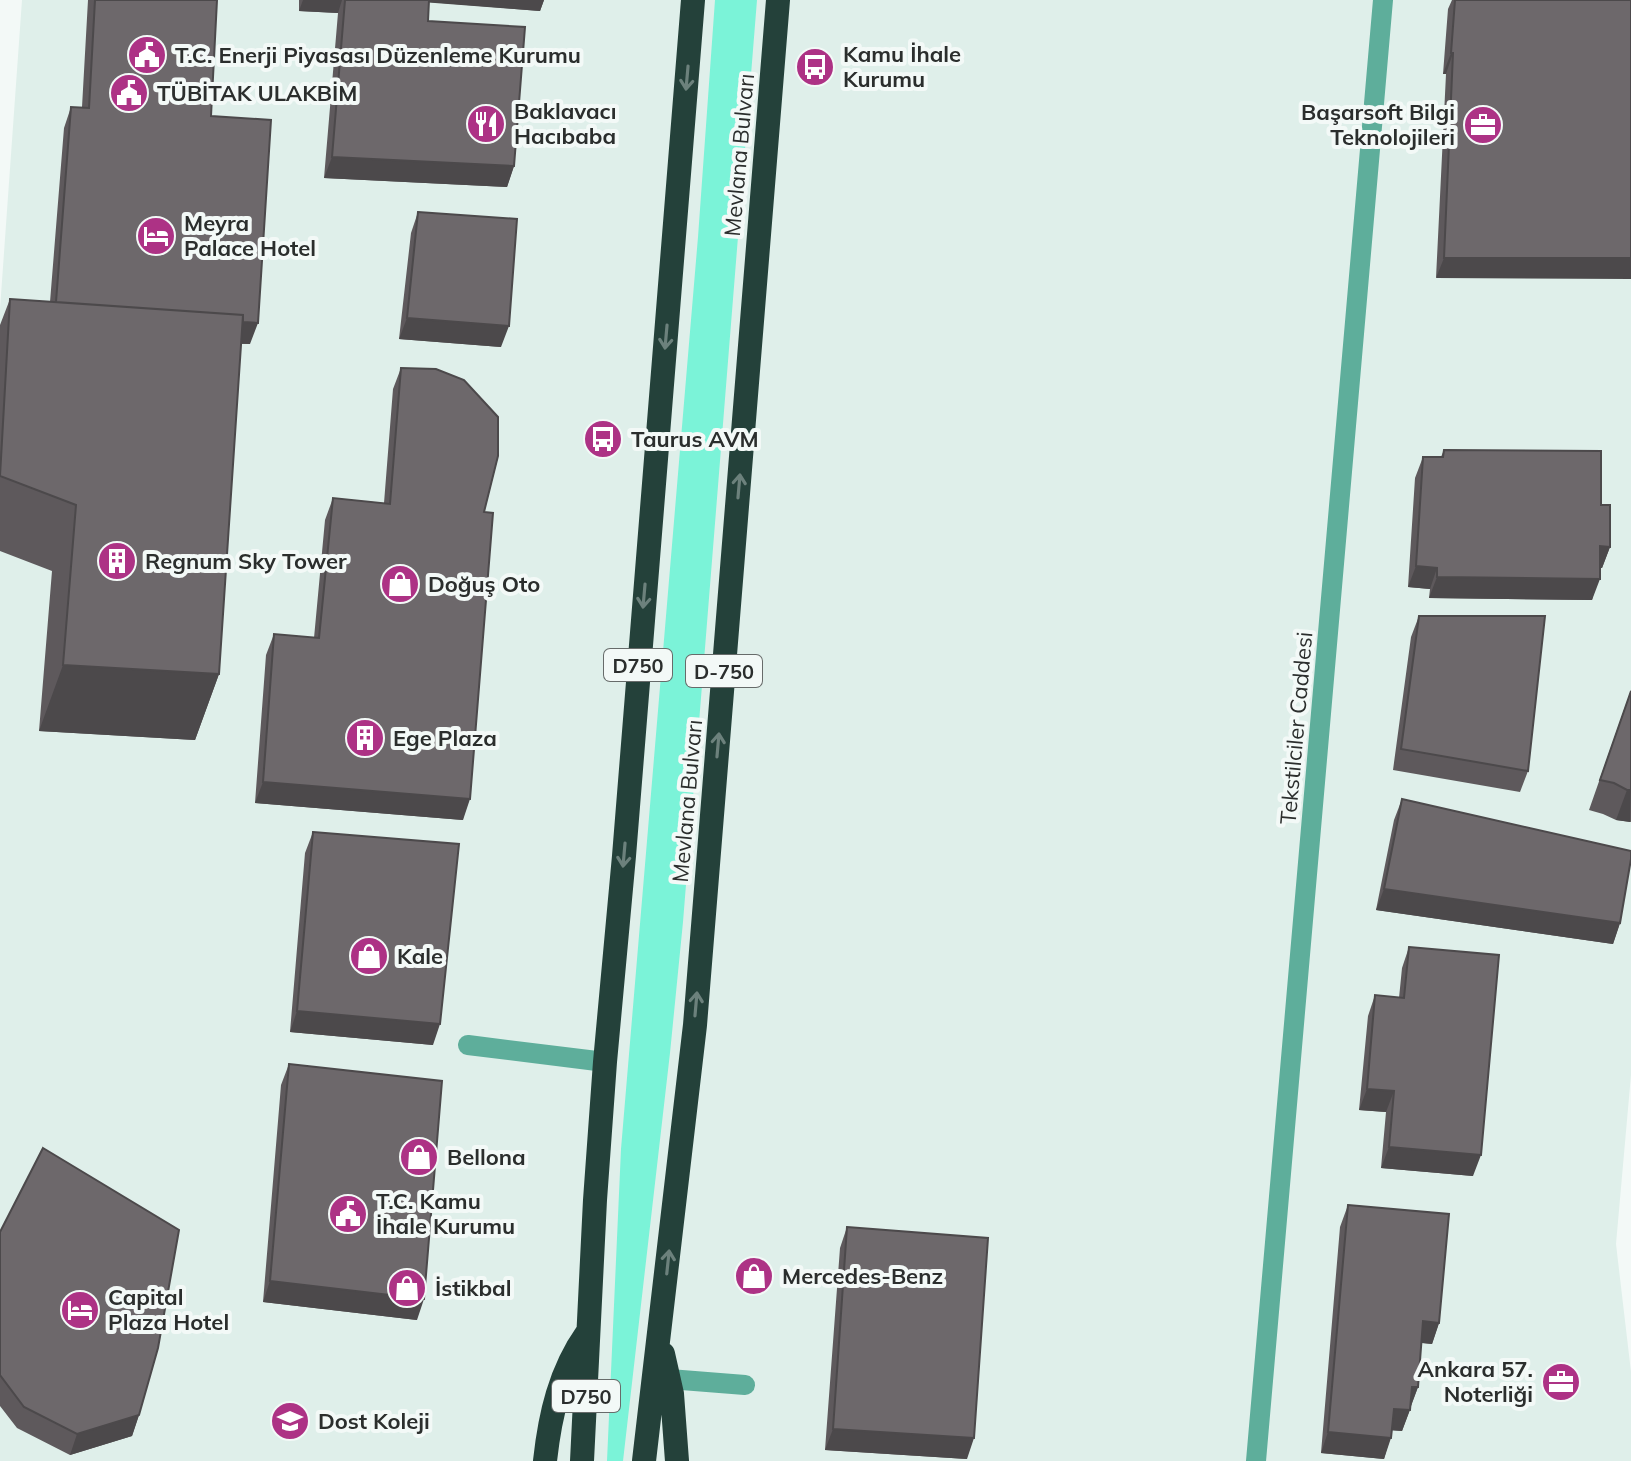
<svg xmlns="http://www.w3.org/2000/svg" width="1631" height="1461" font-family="Mulish,sans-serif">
<rect width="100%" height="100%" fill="#f3f9f7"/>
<path fill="#dfefea" d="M22 0H1631V1075L1616 1244 1631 1372V1461H0V309Z"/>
<path fill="#7bf3d8" d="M715 0H757L683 922 670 1053 623 1461H607L621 1149 698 237Z"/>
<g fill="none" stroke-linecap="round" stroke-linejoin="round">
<path stroke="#5eae9b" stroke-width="20" d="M468 1045 605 1062
M669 1379 745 1385
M1256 1461 1383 0"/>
<path stroke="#24413a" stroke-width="24" d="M663 1354 672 1394 677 1461
M545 1461C550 1415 560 1371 587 1333
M582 1461 595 1200 605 1062 624 856 693 0
M644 1461 695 1025 778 0"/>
</g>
<path fill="#5e595c" d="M88 0H217L211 116 250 344H241L219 674 195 740 39 731 52 571 0 551V325L10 299 50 302 64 128 71 107H82Z
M299 0H544L540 11 429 2 428 21 514 166 507 187 324 178 338 13 299 11Z
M1452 0H1631L1436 278 1446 74H1443L1448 9Z
M418 212 501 347 399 339 411 233Z
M401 368 484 512 463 820 255 803 266 655 274 634 314 638 325 520 333 498 384 503 393 389Z
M1444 450 1601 505 1610 547 1602 568H1600L1592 600 1429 598 1430 589 1408 587 1415 478 1423 457H1441Z
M1419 616 1528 771 1520 792 1393 770 1411 637Z
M1631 690V822L1616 820 1603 814 1589 810Z
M1402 799 1620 923 1613 944 1376 910 1394 820Z
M313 832 433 1045 290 1032 305 853Z
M1409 947 1473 1176 1381 1168 1386 1112 1359 1110 1368 1016 1375 995 1399 998 1402 968Z
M289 1064 417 1320 263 1302 281 1085Z
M1348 1205 1439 1323 1432 1344 1421 1343 1418 1387 1402 1431 1392 1430 1384 1459 1321 1453 1340 1227Z
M847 1227 967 1459 825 1450 840 1248Z
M0 1232 139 1415 132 1436 70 1455 17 1428 0 1406Z"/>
<path fill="#4c494b" d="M303 0H342L338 13 299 11Z
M423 0H544L540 11 422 2Z
M1451 53H1453L1446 74H1443Z
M332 157 514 166 507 187 324 178Z
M1444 258H1631V279L1436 278Z
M55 309 258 323 250 344 47 331Z
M407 318 509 326 501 347 399 339Z
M1600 546 1610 547 1602 568 1593 567Z
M1416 566 1437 568 1430 589 1408 587Z
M1437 577 1600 579 1592 600 1429 598Z
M63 665 219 674 195 740 39 731Z
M263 782 470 799 463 820 255 803Z
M1627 790H1631L1630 822 1616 820Z
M1384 889 1620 923 1613 944 1376 910Z
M297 1011 440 1024 433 1045 290 1032Z
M1367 1089 1394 1091 1386 1112 1359 1110Z
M1389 1147 1481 1155 1473 1176 1381 1168Z
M270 1281 424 1299 417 1320 263 1302Z
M1423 1321 1439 1323 1432 1344 1415 1342Z
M1412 1387H1418L1410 1408Z
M1394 1409 1410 1410 1402 1431 1386 1430Z
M139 1415 132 1436 70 1455 77 1434Z
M833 1429 974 1438 967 1459 825 1450Z
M1328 1432 1391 1438 1384 1459 1321 1453Z"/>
<path fill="#6d686b" stroke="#4c494b" stroke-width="2" d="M95 0H217L211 116 271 120 258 323 243 322V315L56 302 71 107 89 108Z
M345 0H429L428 21 525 27 514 166 332 157Z
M1455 0H1631V258H1444L1453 53H1451Z
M418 212 517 219 509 326 407 318Z
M10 299 243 315 219 674 63 665 76 505 0 476Z
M401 368 436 369 464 380 498 417V456L484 512 493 513 470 799 263 782 274 634 319 638 333 498 390 504Z
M1444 450 1601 451V505H1610V547L1600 546V579L1437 577V568L1416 566 1423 457H1443Z
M1419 616H1545L1528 771 1401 749Z
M1631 691V790H1627L1614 783 1600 780Z
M1402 799 1631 851V859L1620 923 1384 889Z
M313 832 459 844 440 1024 297 1011Z
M1409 947 1499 955 1481 1155 1389 1147 1394 1091 1367 1089 1375 995 1404 998Z
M289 1064 442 1081 424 1299 270 1281Z
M43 1148 179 1230 158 1348 139 1415 77 1434 24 1407 0 1375V1232Z
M1348 1205 1449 1214 1439 1323 1423 1321 1418 1387H1412L1410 1410 1394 1409 1391 1438 1328 1432Z
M847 1227 988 1238 974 1438 833 1429Z"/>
<defs><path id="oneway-shaft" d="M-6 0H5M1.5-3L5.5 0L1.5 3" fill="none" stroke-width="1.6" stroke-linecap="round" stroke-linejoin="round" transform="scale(2)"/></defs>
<g stroke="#6c817c">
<use href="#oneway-shaft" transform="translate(687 78) rotate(95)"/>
<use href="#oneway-shaft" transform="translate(666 337) rotate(95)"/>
<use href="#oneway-shaft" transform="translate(739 486) rotate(-85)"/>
<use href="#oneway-shaft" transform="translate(644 596) rotate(95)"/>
<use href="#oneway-shaft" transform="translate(718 745) rotate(-85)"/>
<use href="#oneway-shaft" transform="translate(624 855) rotate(95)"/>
<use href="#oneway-shaft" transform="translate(696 1004) rotate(-85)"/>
<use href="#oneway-shaft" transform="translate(668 1262) rotate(-84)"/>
</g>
<defs>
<g id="civic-disc" transform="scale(2)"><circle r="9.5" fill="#ad3285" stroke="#f3f9f7"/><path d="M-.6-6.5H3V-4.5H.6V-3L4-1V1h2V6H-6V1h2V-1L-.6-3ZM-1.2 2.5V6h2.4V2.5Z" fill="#fff"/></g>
<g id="bus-disc" transform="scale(2)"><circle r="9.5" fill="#ad3285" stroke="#f3f9f7"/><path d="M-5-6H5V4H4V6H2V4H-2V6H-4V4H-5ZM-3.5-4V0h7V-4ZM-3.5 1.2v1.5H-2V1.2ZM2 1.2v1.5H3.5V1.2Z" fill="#fff"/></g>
<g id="restaurant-disc" transform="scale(2)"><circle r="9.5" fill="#ad3285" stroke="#f3f9f7"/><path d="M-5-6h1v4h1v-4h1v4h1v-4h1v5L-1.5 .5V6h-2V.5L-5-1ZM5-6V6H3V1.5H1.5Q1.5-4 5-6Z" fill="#fff"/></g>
<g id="office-disc" transform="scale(2)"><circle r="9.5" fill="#ad3285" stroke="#f3f9f7"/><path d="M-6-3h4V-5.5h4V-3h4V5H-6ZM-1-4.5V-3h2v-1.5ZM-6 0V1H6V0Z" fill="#fff"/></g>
<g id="hotel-disc" transform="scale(2)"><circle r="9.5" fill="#ad3285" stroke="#f3f9f7"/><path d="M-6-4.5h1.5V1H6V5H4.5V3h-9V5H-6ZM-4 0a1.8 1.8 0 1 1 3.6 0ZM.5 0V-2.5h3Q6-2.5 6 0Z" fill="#fff"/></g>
<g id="building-disc" transform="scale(2)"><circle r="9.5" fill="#ad3285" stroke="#f3f9f7"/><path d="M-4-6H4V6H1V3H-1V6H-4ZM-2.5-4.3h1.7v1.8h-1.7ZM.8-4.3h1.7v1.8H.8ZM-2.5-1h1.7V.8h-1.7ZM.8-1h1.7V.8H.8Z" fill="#fff"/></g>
<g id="shop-disc" transform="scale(2)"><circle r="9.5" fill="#ad3285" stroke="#f3f9f7"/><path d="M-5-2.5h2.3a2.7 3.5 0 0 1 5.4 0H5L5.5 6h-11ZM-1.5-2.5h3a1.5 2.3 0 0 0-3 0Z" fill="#fff"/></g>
<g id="school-disc" transform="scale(2)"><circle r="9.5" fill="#ad3285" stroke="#f3f9f7"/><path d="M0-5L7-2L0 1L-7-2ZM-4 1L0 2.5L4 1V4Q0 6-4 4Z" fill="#fff"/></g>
</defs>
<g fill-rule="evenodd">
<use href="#civic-disc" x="147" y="55"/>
<use href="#bus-disc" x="815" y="67"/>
<use href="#civic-disc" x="129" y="93"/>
<use href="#restaurant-disc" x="486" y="124"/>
<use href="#office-disc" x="1483" y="125"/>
<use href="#hotel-disc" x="156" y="236"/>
<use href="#bus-disc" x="603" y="439"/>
<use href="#building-disc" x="117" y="561"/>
<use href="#shop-disc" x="400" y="584"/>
<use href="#building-disc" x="365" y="738"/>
<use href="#shop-disc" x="369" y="956"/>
<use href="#shop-disc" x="419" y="1157"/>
<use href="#civic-disc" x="348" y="1214"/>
<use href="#shop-disc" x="754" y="1276"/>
<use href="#shop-disc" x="407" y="1288"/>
<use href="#hotel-disc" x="80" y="1310"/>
<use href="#office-disc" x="1561" y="1382"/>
<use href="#school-disc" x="290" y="1421"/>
</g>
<g text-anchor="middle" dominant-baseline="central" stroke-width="8" stroke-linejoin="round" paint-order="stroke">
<g fill="#f3f9f7" stroke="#676b6a" stroke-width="2">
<rect x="604" y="649" width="68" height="32" rx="6"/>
<rect x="686" y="655" width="76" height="32" rx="6"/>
<rect x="552" y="1380" width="68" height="32" rx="6"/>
</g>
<g font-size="20" font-weight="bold" fill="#2b2e2d">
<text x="638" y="665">D750</text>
<text x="724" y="671">D-750</text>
<text x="586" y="1396">D750</text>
</g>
<g font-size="22" font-weight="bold" fill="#2b2e2d" stroke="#f3f9f7" text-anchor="start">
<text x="843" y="54">Kamu İhale<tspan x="843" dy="25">Kurumu</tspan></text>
<text x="175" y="55">T.C. Enerji Piyasası Düzenleme Kurumu</text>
<text x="157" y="93">TÜBİTAK ULAKBİM</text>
<text x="514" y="111">Baklavacı<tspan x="514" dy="25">Hacıbaba</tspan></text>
<text x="1455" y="112" text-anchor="end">Başarsoft Bilgi<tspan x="1455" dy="25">Teknolojileri</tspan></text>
<text x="184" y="223">Meyra<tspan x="184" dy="25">Palace Hotel</tspan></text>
<text x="631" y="439">Taurus AVM</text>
<text x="145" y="561">Regnum Sky Tower</text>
<text x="428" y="584">Doğuş Oto</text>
<text x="393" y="738">Ege Plaza</text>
<text x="397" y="956">Kale</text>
<text x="447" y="1157">Bellona</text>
<text x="376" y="1201">T.C. Kamu<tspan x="376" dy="25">İhale Kurumu</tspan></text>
<text x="782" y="1276">Mercedes-Benz</text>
<text x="435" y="1288">İstikbal</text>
<text x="108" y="1297">Capital<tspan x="108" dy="25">Plaza Hotel</tspan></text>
<text x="1533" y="1369" text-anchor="end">Ankara 57.<tspan x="1533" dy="25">Noterliği</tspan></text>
<text x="318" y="1421">Dost Koleji</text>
</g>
<g font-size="22" fill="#2b2e2d" stroke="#f3f9f7">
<text transform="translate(739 155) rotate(-85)">Mevlana Bulvarı</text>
<text transform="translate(1296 728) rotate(-85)">Tekstilciler Caddesi</text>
<text transform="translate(687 801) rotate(-85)">Mevlana Bulvarı</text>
</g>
</g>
</svg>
